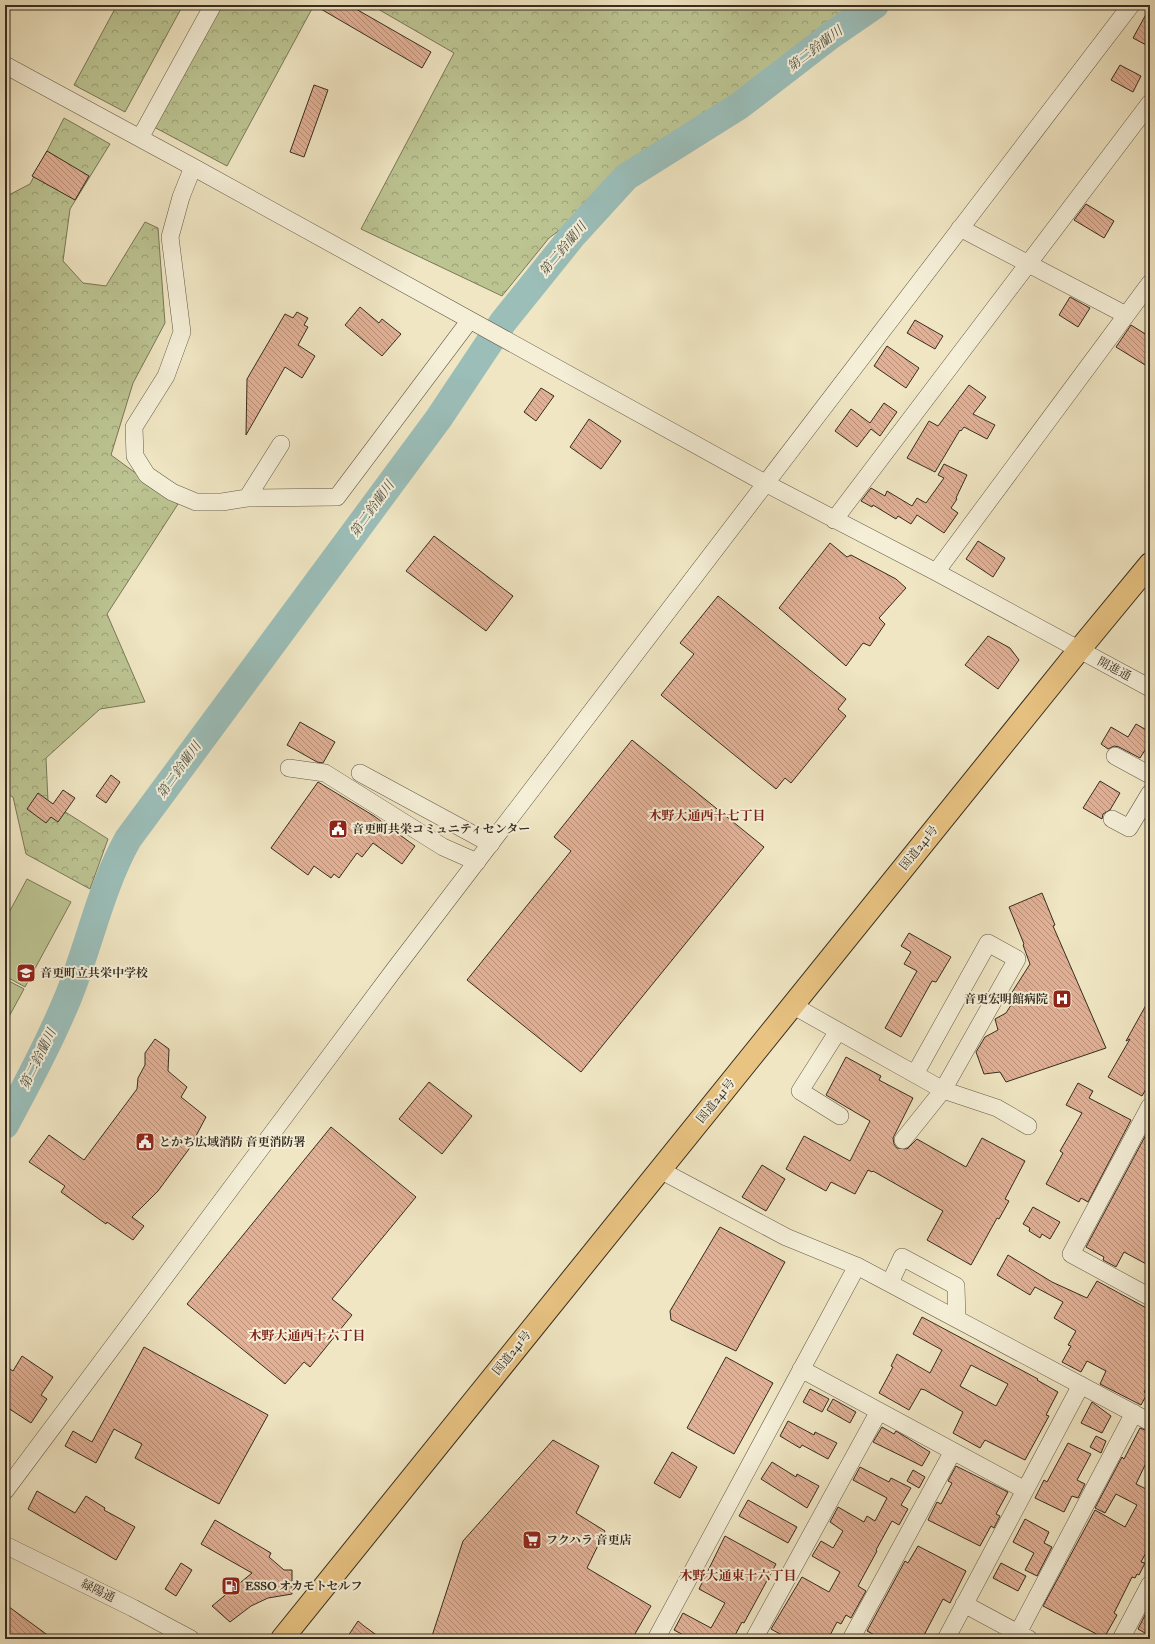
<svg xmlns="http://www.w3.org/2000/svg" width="1155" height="1644" font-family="'IM FELL Double Pica','Noto Serif JP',serif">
<defs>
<pattern id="forest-crowns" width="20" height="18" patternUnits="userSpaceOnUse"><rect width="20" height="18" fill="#bcc492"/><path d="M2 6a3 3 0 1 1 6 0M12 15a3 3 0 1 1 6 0" fill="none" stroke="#9aa077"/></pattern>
<pattern id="building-back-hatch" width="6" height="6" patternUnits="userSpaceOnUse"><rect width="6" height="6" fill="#e2b095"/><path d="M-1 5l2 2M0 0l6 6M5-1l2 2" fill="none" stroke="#b89079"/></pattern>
</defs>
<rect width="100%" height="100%" fill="#f0e6c3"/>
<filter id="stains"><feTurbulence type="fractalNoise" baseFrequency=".005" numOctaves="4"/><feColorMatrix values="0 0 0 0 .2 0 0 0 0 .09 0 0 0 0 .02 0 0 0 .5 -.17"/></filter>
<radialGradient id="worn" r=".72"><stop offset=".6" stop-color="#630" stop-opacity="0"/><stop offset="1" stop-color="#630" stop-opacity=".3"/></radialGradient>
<path fill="url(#forest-crowns)" stroke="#7a7859" d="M117 5H183L125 112 74 85Z
M221 5H314L227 166 154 127Z
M371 5H867L549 238 502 296 361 229 454 53Z
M64 118 110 144 70 209 63 261 83 283 106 286 145 222 158 228 165 323 133 383 111 455 178 504 107 614 145 702 100 709 46 758 48 801 108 839 90 889 26 854 13 797 5 793V197L30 184Z"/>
<path fill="#bcc492" stroke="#7a7859" d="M27 879 71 902 25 987 5 976V920Z
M5 979 24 989 5 1024Z"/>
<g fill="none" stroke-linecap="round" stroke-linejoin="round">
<path stroke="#9bbeb9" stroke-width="28" d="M5 1125C27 1084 49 1043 67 1000 89 947 100 889 128 839L439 418 503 322 573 235 626 177 739 106 830 36 875 5"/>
</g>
<path fill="url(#building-back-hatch)" stroke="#372d20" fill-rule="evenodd" d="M314 5H349L431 52 422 68Z
M1150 7V47L1133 38Z
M1120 65 1141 76 1133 92 1111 80Z
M314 85 328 90 304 157 290 152Z
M47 151 89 176 75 200 32 176Z
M1086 204 1114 221 1104 238 1074 220Z
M1070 297 1090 308 1078 327 1059 315Z
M360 307 379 323 382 319 401 334 382 356 345 325Z
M297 312 308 318 304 325 308 327 298 345 315 356 302 378 285 367 246 435 247 379 285 314 293 318Z
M915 320 943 336 935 349 907 333Z
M1131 325 1150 337V368L1116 347Z
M887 346 919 368 906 388 874 366Z
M969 385 986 397 973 414 995 425 987 439 964 427 961 431 960 430 935 472 907 458 929 421 938 426Z
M541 388 554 396 536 421 524 412Z
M884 403 897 412 880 436 871 429 857 447 835 431 851 409 870 423Z
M589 419 621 441 601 469 570 447Z
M944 464 967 475 956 498 957 499 951 508 958 513 944 533 917 515 911 524 898 516 896 519 873 505 872 507 861 501 871 488 885 496 887 491 912 506 917 498 926 503 944 478 938 475Z
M434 536 513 596 486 631 406 571Z
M978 541 1005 558 993 577 966 559Z
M830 543 847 557 851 555 896 579 906 588 879 618 885 624 870 646 863 643 846 666 779 608Z
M718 596 846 699 838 709 846 716 791 783 785 778 776 789 661 695 694 654 680 643Z
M988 636 1010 648 1019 660 998 689 965 665Z
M300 722 335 742 323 763 317 762 287 745Z
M1136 724 1150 732V742L1140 758 1119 747 1114 746 1108 749 1101 744 1111 727 1128 737Z
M632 740 764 847 581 1072 467 980 571 851 554 837Z
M111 775 120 782 106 803 96 796Z
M1100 781 1120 793 1110 810 1103 814 1102 819 1083 808Z
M318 782 374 816 415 846 402 864 373 843 362 857 357 853 339 878 334 874 331 878 314 866 308 875 271 848Z
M63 790 75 798 58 822 51 817 46 823 27 809 38 793 53 804Z
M1042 893 1055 925 1053 926 1106 1048 1006 1082 1000 1072 984 1074 976 1052 985 1037 998 1030 995 1019 1006 1013 1013 1002 1011 994 1030 964 1023 945 1024 944 1009 907Z
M909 933 951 957 936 982 932 981 901 1037 885 1028 917 971 904 964 911 952 901 946Z
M1150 998V1082L1142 1096 1108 1077 1130 1039 1126 1041Z
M155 1039 169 1049 168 1071 187 1087 181 1097 206 1117 189 1149 158 1191 132 1217 144 1226 133 1240 107 1222 106 1224 61 1192 65 1186 29 1162 49 1135 84 1160 137 1089 138 1078 145 1065V1053Z
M846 1057 881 1076 879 1080 913 1098 893 1138 894 1144 897 1148 907 1149 917 1139 966 1167 982 1138 1025 1161 1005 1199 1009 1201 999 1219 997 1218 971 1265 927 1240 943 1211 873 1171 872 1172 868 1170 855 1194 831 1182 826 1191 786 1169 804 1136 850 1161 870 1121 826 1095Z
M429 1082 472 1116 442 1154 399 1119Z
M1078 1083 1093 1091 1089 1098 1131 1120 1088 1202 1081 1198 1079 1202 1046 1184 1063 1153 1060 1151 1082 1113 1066 1105Z
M331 1127 416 1197 332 1299 352 1315 310 1367 304 1362 285 1384 187 1304Z
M1149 1129 1150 1266 1124 1252 1116 1267 1103 1260 1104 1257 1086 1247Z
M762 1165 785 1179 766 1211 742 1197Z
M1033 1207 1060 1222 1050 1239 1042 1234 1040 1238 1029 1231 1030 1228 1023 1224Z
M720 1227 785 1262 736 1351 671 1320 670 1311Z
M1008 1255 1052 1282 1087 1298 1097 1281 1150 1310V1382L1144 1392 1147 1394 1141 1405 1100 1384 1106 1371 1087 1361 1081 1372 1062 1362 1071 1346 1068 1345 1076 1331 1054 1318 1063 1302 1035 1287 1030 1295 997 1275Z
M922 1317 1038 1379 1037 1380 1058 1392 1046 1415 1049 1416 1025 1460 985 1440 980 1448 953 1433 963 1412 925 1390 921 1389 909 1410 879 1393 893 1367 891 1366 897 1354 930 1373 942 1350 913 1334ZM971 1365 1008 1384 996 1406 960 1386Z
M144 1347 268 1415 219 1504 135 1458 142 1444 114 1429 96 1463 65 1446 73 1431 92 1442Z
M22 1356 53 1377 41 1395 47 1399 31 1423 5 1406V1366L13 1371Z
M726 1357 773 1383 734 1454 687 1428Z
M810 1389 829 1399 822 1412 803 1402Z
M833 1399 856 1412 850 1423 827 1410Z
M1092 1402 1111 1416 1102 1433 1081 1423Z
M788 1421 814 1435 815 1432 837 1443 828 1459 802 1445 800 1448 780 1436Z
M882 1427 894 1434 896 1431 930 1452 922 1466 873 1442Z
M1140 1428 1150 1432V1465L1146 1463 1136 1484 1146 1489 1150 1481V1545L1141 1562 1145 1563 1139 1575 1137 1574 1135 1578 1132 1577 1114 1613 1117 1615 1104 1638 1043 1606 1095 1510 1125 1527 1137 1505 1116 1494 1105 1513 1095 1508 1122 1457 1124 1459Z
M1096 1436 1106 1441 1101 1453 1090 1447Z
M553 1440 599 1466 576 1513 605 1531 587 1568 651 1606 632 1639H431L463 1541Z
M1068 1443 1091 1454 1077 1480 1085 1484 1078 1498 1072 1496 1064 1512 1035 1498 1044 1480 1047 1482Z
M672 1452 697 1467 680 1498 654 1483Z
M772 1462 796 1477 797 1474 819 1486 807 1508 761 1479Z
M956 1466 1008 1492 996 1514 1000 1516 994 1528 991 1526 980 1546 928 1520 937 1502 941 1504 952 1483 948 1481Z
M860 1467 889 1482 891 1478 911 1488 901 1505 908 1509 899 1525 892 1521 876 1550 877 1551 858 1586 866 1591 851 1618 846 1615 841 1624 837 1622 828 1639H789L771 1629 802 1577 829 1592 840 1572 812 1556 821 1541 833 1548 843 1531 830 1522 838 1507 864 1522 867 1516 875 1521 887 1498 853 1480Z
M913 1470 925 1477 919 1488 907 1481Z
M37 1491 75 1513 86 1496 105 1508 104 1510 135 1527 116 1560 28 1509Z
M748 1500 797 1527 788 1543 739 1516Z
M1025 1519 1049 1532 1044 1543 1052 1547 1037 1576 1025 1570 1034 1553 1013 1542Z
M215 1520 271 1553 269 1557 284 1570H292V1594L268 1598 251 1606 230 1622 212 1606 252 1573 201 1544Z
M725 1536 776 1564 744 1623 742 1622 733 1639H691L674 1630 683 1613 711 1628 725 1603 699 1589Z
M918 1546 966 1571 950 1603 943 1599 922 1639H882L867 1631 905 1561 908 1563Z
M181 1563 192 1570 176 1596 165 1589Z
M1001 1563 1026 1576 1018 1591 993 1578Z
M5 1604 53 1639H5Z
M1150 1605V1636L1138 1629Z
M358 1621 364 1626 382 1639H346Z"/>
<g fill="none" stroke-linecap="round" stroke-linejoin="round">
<g stroke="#655b49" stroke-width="18">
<path id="minor" d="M5 65 193 167 765 483 936 572 1150 688
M140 138 213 5
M193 167 181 197 170 237 182 332 166 376 134 427 135 456 147 475 172 492 196 502H222L247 498
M960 228 1126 315
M281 444 247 498 337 497 470 320
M834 520 1150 103
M936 572 1150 283
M1115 756 1150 775
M289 768 325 773 443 847 477 862
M360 773 491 844
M1112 819 1129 828 1150 793
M792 1005 943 1090 1017 959 988 943 915 1074
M838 1031 800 1091 840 1116
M1150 1106 1071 1254 1150 1297
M903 1140 943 1090 997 1108 1028 1126
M660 1170 786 1237 857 1266 1150 1422
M890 1283 902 1257 956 1286 957 1319
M801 1369 1025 1490
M5 1491 394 970 1131 5
M5 1545 133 1608 191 1639
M964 1604 1029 1639
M1018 1633 1134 1413
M656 1639 857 1266
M754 1639 879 1411
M851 1639 953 1451
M946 1639 1081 1385
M1121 1639 1150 1584"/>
</g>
<g stroke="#372d20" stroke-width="24">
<path id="highway" d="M282 1639 1079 650 1150 564"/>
</g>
<use href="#minor" stroke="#f5efd8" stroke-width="17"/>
<use href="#highway" stroke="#e8c382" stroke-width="22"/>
</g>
<defs>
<g id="civic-square" transform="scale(1)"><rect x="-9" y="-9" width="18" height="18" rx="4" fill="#8f2418" stroke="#f5efd8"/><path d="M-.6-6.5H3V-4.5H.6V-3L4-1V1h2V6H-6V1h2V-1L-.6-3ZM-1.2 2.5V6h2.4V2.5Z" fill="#fff"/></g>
<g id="school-square" transform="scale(1)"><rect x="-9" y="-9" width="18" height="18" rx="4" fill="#8f2418" stroke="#f5efd8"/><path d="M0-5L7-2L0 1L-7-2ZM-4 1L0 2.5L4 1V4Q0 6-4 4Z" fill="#fff"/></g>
<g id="hospital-square" transform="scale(1)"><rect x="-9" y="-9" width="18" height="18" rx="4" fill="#8f2418" stroke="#f5efd8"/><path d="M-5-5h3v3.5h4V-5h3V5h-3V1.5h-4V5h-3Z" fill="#fff"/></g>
<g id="supermarket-square" transform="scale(1)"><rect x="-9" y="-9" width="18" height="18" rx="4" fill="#8f2418" stroke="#f5efd8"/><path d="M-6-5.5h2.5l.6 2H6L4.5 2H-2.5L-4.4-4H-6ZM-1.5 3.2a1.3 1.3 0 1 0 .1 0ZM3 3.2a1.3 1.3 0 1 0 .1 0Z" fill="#fff"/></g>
<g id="fuel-square" transform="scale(1)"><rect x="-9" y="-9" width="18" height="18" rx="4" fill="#8f2418" stroke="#f5efd8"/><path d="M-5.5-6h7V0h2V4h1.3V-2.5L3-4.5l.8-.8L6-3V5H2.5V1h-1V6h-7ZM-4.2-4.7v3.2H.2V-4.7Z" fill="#fff"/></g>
</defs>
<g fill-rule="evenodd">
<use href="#civic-square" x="338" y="829"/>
<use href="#school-square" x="26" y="973"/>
<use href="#hospital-square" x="1062" y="999"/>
<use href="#civic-square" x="145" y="1142"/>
<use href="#supermarket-square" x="532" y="1540"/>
<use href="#fuel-square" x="231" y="1586"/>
</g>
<g text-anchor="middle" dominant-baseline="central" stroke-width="4" stroke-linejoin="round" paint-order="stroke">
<g font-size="12" fill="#372d20" stroke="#f5efd8">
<text transform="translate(1114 669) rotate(28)">開進通</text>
<text transform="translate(919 848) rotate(-51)">国道241号</text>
<text transform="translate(716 1101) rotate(-51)">国道241号</text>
<text transform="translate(512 1353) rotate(-51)">国道241号</text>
<text transform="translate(98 1591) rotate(26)">緑陽通</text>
</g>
<g font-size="12" font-weight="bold" fill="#372d20" stroke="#f5efd8" text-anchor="start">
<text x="352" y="829">音更町共栄コミュニティセンター</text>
<text x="40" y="973">音更町立共栄中学校</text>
<text x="1048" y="999" text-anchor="end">音更宏明館病院</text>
<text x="159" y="1142">とかち広域消防 音更消防署</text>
<text x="546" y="1540">フクハラ 音更店</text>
<text x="245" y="1586">ESSO オカモトセルフ</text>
</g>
<g font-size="13" font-style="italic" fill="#505146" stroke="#f5efd8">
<text transform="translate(815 49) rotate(-37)">第二鈴蘭川</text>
<text transform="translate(563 249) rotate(-50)">第二鈴蘭川</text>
<text transform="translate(372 509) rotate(-54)">第二鈴蘭川</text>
<text transform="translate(179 770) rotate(-54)">第二鈴蘭川</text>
<text transform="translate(38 1059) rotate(-64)">第二鈴蘭川</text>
</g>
<g font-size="13" font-weight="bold" fill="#7a1f14" stroke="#f5efd8">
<text x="707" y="816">木野大通西十七丁目</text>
<text x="307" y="1336">木野大通西十六丁目</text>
<text x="738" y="1576">木野大通東十六丁目</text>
</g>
</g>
<rect width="1155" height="1644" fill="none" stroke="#f0e6c3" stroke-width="20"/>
<rect x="6" y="6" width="1143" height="1632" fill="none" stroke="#372d20" stroke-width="2"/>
<rect x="10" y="10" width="1135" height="1624" fill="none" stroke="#372d20"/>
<rect width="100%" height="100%" filter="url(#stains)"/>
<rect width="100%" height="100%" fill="url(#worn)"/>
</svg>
